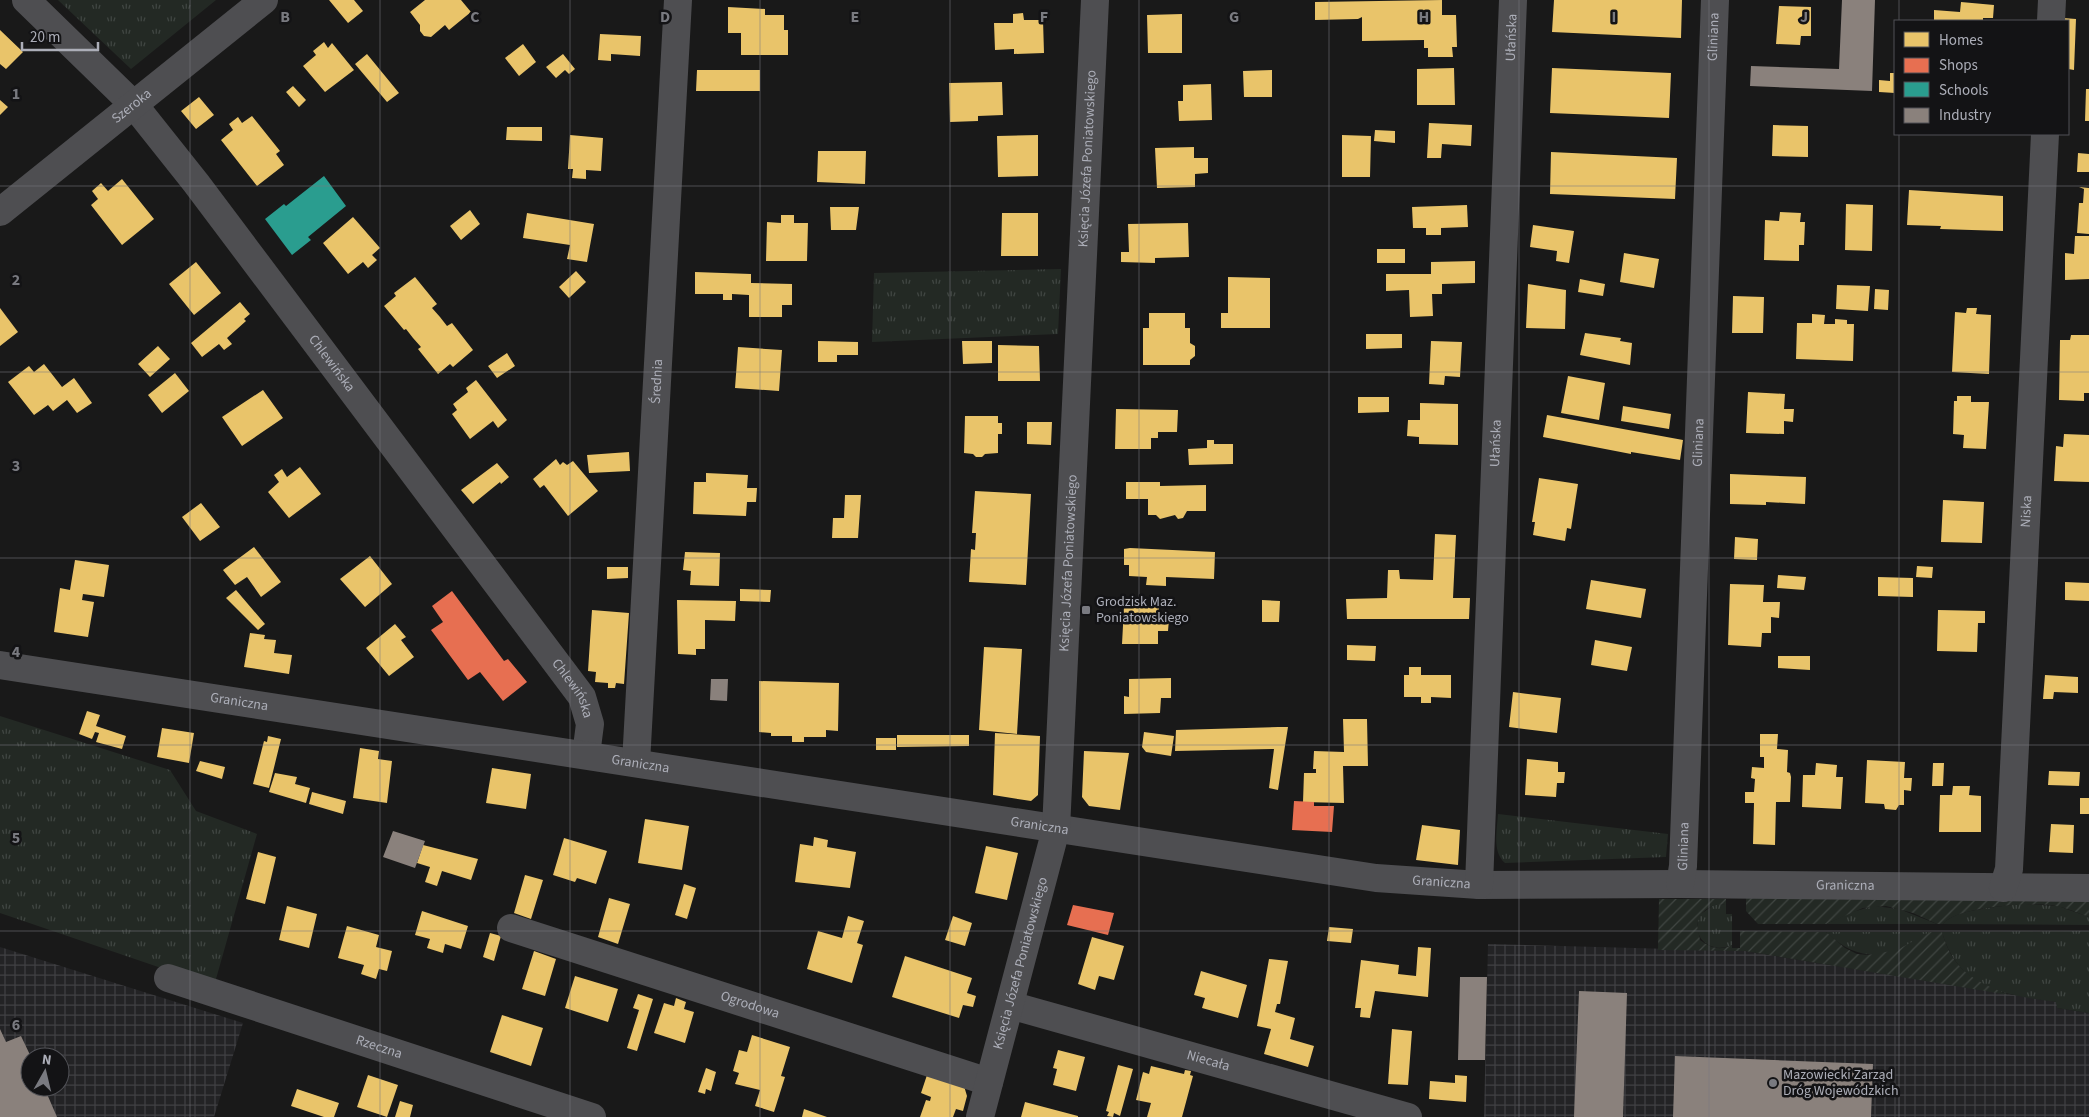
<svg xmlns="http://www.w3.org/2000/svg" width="2089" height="1117" font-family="'Source Sans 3',sans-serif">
<defs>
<pattern id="industrial-grid" width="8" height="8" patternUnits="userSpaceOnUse" patternTransform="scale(1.25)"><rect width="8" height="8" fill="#232325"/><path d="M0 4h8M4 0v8" fill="none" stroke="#404043"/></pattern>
<pattern id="grass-tufts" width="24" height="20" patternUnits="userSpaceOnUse" patternTransform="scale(1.25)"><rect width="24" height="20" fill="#232924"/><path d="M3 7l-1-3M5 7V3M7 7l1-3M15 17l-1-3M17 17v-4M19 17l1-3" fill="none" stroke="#404642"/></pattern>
<pattern id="garden-furrows" width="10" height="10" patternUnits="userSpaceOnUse" patternTransform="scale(1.25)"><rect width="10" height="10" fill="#232924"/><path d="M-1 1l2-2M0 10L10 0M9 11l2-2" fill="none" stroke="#404642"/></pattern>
</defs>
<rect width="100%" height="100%" fill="#191919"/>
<path fill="url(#industrial-grid)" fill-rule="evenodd" d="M1488 944 1745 951 2057 1002V1008L2089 1013V1117H1484Z
M0 947 243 1023 214 1117H0ZM30 1057H60V1087H30Z"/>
<path fill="url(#grass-tufts)" d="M58 0H216L131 69Z
M1061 269 1058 334 872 342 874 273Z
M0 716 170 770 196 811 257 834 214 986 0 913Z
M1498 814 1668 834 1666 857 1505 863C1492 852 1497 831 1498 814Z
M1715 904 1726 905V914H1732V945C1711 955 1688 936 1701 914Z
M2024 904 2058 906 2089 917V925L1943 924C1954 909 2005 906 2024 904Z
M1874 906 1899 909 1937 924H1826L1852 912Z
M2089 931V1013L2057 1008 2056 1002C2005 995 1958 989 1942 932Z
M1826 932H1930C1894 960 1860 965 1826 932Z"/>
<path fill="url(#garden-furrows)" d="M1746 898 2089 901V917C2078 913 2067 908 2056 906 2033 902 1957 906 1943 924H1937L1913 913 1886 906 1863 908 1826 924H1758L1746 911Z
M1659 899H1726V905C1711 903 1700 910 1697 925L1700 940C1711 948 1719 951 1732 945V948H1740V931L1826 932 1845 948 1857 954 1868 955 1897 950 1930 932H1942C1953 971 1973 980 2009 995L1745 951 1658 950Z"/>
<path fill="#e9c46a" d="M329 0H354L363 11 348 23Z
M425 0H461L471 12 449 30 445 25 431 37 424 36 420 31V25L410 12Z
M1442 0V15H1456L1457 47H1452L1453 57H1428V48H1424V40L1362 41V17L1358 19 1315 20V2Z
M1554 0H1682L1681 38 1552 32Z
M1961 2 1994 5 1993 18H1983V21H1934V10L1960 12Z
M1779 6 1811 7V36H1801L1800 45 1776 44Z
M728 7 765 9V15H784V30H788V55H741V33H728Z
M1023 13 1024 20H1043L1044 53 1014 54V49L995 50 994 23H1013V14Z
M1182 14V53H1148L1147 15Z
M2063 18 2076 19 2074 70 2068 69V21H2063Z
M0 30 23 52 6 69 0 64Z
M600 34 641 36 640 56 611 54V61L598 60Z
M324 42 328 48 332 43 354 70 325 92 303 66 316 55 313 51Z
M523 44 536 62 519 76 505 58Z
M367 54 399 93 387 102 355 64Z
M563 54 575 69 569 74 565 70 556 78 546 67Z
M1454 68 1455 105H1417V69Z
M1552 68 1671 73 1669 118 1550 113Z
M697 70H760V91H696Z
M1272 70V97H1244L1243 71Z
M1890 73H1895V93L1879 92V80L1890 81Z
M1002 82 1003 115 978 116V121L950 122 949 83Z
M1211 84 1212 120 1179 121 1178 101H1183V85Z
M293 86 306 100 299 107 286 92Z
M2086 89H2089V121H2085Z
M199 97 214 115 196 129 181 111Z
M0 100 8 107 0 115Z
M252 116 280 151 276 154 284 165 257 186 221 140 233 130 229 124 238 117 242 123Z
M1429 123 1472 125 1471 146 1442 144 1441 158H1427Z
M1773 125 1808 126V157L1772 156Z
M507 127H542V141L506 140Z
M1375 130 1395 131V143L1374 141Z
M570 135 603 138 601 171 586 170V179L572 178 573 169H568Z
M1038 135V176L998 177 997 136Z
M1342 135 1371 136 1370 177H1342Z
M1194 147V158H1208V173L1195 174V187L1157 188 1155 148Z
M818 151H866L865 184 817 182Z
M1551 152 1677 158 1675 199 1550 194Z
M2078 153 2089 154V172H2077Z
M122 179 154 219 122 245 91 205 98 199 92 191 101 183 108 191Z
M2079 187 2089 188V234L2077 233 2079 203H2083L2084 189Z
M1909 190 2003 196V231L1940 229 1941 226 1907 225Z
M1846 204 1873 205 1872 251 1845 250Z
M1467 205 1468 227 1441 228V235H1426V228H1413L1412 207Z
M830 207H859L856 230H831Z
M470 210 480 224 461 240 450 226Z
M1780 212 1801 213 1800 222H1805L1804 245H1799V261L1764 260 1765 220 1779 221Z
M527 213 594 224 587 262 567 259 570 245 523 238Z
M1002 213H1038V256H1001Z
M781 215H794V223H808L807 261H766L767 222 781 223Z
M353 217 380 248 372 255 377 260 368 268 363 262 348 274 323 243Z
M1188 223 1189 257 1155 258V263L1121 262V252H1129L1128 224Z
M1533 225 1574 231 1569 263 1556 261 1557 251 1530 247Z
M2075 236H2089V279L2065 280V253L2074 254Z
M1377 249H1405V263H1377Z
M1624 253 1659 259 1654 288 1620 282Z
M1475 261V283L1442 284V294H1432L1433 316 1410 317 1409 290 1386 291V274H1431V262Z
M196 262 221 293 194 315 169 284Z
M576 271 586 282 569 298 559 287Z
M695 272 751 274V283L792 284V305H782V317H749V295L732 294V300H723V294H695Z
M415 277 437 304 432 308 440 317 447 326 452 323 473 350 453 367 450 364 438 374 418 349 421 347 413 338 406 329 404 330 384 306 396 296 394 293Z
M1228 277 1270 278V328H1221V313H1228Z
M1580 279 1605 284 1603 296 1578 292Z
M1528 284 1566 290 1565 329 1526 328Z
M1837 285 1870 286 1868 311 1836 309Z
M1875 289 1889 290 1888 310 1874 309Z
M1733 296 1764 297 1763 333H1732Z
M240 302 250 314 244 319 246 321 227 338 232 344 224 350 219 344 202 357 191 343Z
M0 308 18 332 0 346Z
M1967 308H1977L1976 314 1991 315 1989 374 1952 372 1955 312 1966 313Z
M1149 313H1185V328H1190V343L1195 346V356L1190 360V365H1143V328H1149Z
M1812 314 1825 315 1824 324H1835V319L1847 320V324H1854L1853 361 1796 359 1797 323H1812Z
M1585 333 1621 338 1620 341 1632 343 1630 365 1580 355Z
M1366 334H1402V348L1366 349Z
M2071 335H2089V393H2084V401L2059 400 2060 340H2070Z
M818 341 858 342V355H837V362H818Z
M962 341H992V363L963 364Z
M1431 341 1462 342 1460 377 1445 376 1444 385 1429 384Z
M998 345 1039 346 1040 381H998Z
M158 346 170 359 150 377 138 364Z
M738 347 782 350 779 391 735 388Z
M507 353 515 366 497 378 488 366Z
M44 364 62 387 74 378 92 403 77 413 67 400 53 411 48 405 34 415 8 382 29 366 34 372Z
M175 373 189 391 162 413 148 395Z
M1568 376 1605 383 1599 420 1561 413Z
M476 380 507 420 498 428 493 421 470 439 452 414 457 410 453 404 468 392 466 388Z
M263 390 283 418 242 446 222 417Z
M1748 392 1785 394 1784 409H1794L1793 422 1784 421V434L1746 433Z
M1957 396H1971V402H1989L1986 449 1963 448 1964 435 1953 434 1954 401H1957Z
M1358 397H1389V412L1358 413Z
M1420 403 1458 404V445L1419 444V437L1407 436 1408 420H1420Z
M1623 406 1671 414 1669 429 1621 421Z
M1116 409 1178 410 1177 432H1158V438H1151V449H1115Z
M1547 415 1683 440 1680 460 1631 452V454L1543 437Z
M965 416H998V423H1002V434H998V453L985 454 982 457H976L973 454 964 453Z
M1027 422H1052L1051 445 1027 444Z
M2064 434 2089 435V482L2054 481 2056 446 2063 447Z
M1207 440H1214V444H1233V464L1189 465 1188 449 1207 448Z
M629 452 630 471 589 473 587 455Z
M556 459 560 465 563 462 567 465 573 461 598 491 568 516 544 485 540 488 533 479Z
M497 463 509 477 501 484 500 482 473 504 461 490Z
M300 467 321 494 289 518 268 492 279 482 274 475 282 469 287 477Z
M706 473 748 475 747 488H757L756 502H747L746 516 693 514 694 482H706Z
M1730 474 1806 477 1805 504 1766 502V505L1730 504Z
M1539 478 1578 484 1571 529 1567 528 1565 541 1533 535 1535 522H1532Z
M1126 482H1160V486L1206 485V511H1187L1183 518 1178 519 1175 515 1160 519 1156 515H1148V499H1126Z
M975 491 1031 494 1026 585 969 582 971 549 975 550 976 533H972Z
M845 495H861L858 538H832L833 518H844Z
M1943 500 1984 502 1982 543 1941 542Z
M201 503 220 527 200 541 182 517Z
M1435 534 1456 535 1453 598H1470L1469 619H1347L1346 599 1387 598 1388 570H1399L1400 579 1433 580Z
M1735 537 1758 539 1757 560 1734 559Z
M254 547 281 582 261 597 247 577 235 585 223 570Z
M1130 548 1215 552 1214 579 1166 577V586L1146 585 1147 577 1129 576V565H1124V549Z
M685 552 720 553 719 586 690 585 691 571 683 570Z
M370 556 392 584 365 607 340 579Z
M75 560 109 565 104 597 83 594 82 600 94 602 88 637 54 632 60 588 70 590Z
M1917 566 1933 567 1932 578 1916 577Z
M607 567H628V578L607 579Z
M1778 575 1806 577 1804 590 1777 588Z
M1878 577 1913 578V597L1878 596Z
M1591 580 1646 589 1641 618 1586 609Z
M2065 582 2089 583V601L2065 600Z
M1730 584 1764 585 1763 602H1780L1779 618 1771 617V633H1762L1761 647 1728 645Z
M740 589 771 590 770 602 740 601Z
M236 590 265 624 258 630 226 598Z
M677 600 736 601 735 621 705 620V649H696V655L678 654Z
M1262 600 1280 601 1279 622H1262Z
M1124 607H1159V619H1169L1168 631H1158V644H1122Z
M592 610 629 613 624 684 616 683 615 688H608V683L595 682 596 672 588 671Z
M1938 610 1985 611V623H1978L1977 652 1937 651Z
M395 624 406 637 401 640 414 657 389 676 366 648Z
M250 633 265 635 264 639 276 640 274 653 292 655 289 674 244 667Z
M1595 640 1632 647 1627 671 1591 665Z
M1347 645 1376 646 1375 661 1347 660Z
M984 647 1022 649 1017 734 979 730Z
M1778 656H1810V670L1778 668Z
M1409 667H1421V675H1451V698L1431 697V703H1421V697H1404V675H1409Z
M2045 675 2078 677V693L2054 692 2053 699H2043Z
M1171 678V698H1161L1160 713 1124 714V696L1129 697V679Z
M759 681 839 683 838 731 826 730V737H804V742H792V736H771V733L759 732Z
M1513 692 1561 698 1557 733 1509 727Z
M87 711 100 715 96 726 126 736 122 749 96 742 99 733 95 732 92 739 79 734Z
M1343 719H1367L1368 766H1343L1344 803 1303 802 1304 773H1316V769H1313L1314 751 1344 752Z
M1278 727H1288L1278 790 1269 788 1274 749 1175 751 1176 730Z
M162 728 194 733 189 763 157 757Z
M1144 732 1174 736 1171 756 1146 752 1142 747Z
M995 733 1040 736 1038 795 1031 801 993 795Z
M1760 734H1778L1777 749 1788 750 1787 772 1790 773 1791 777 1790 802H1776L1775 845 1753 844 1754 803H1745V792H1754L1755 779 1751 778 1752 767 1764 768V757H1760Z
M897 735H969V746L897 747Z
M268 736 281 739 269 788 253 784 264 741 267 742Z
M876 738H896V750H876Z
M360 748 379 751 378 759 392 761 387 803 353 798Z
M1084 751 1129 753 1120 810 1089 806 1082 797Z
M1527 759 1558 762V772H1565L1564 783H1557L1556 797 1525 795Z
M1867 760 1905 762 1904 778H1912L1911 791 1904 790V805H1899L1896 810 1885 809 1884 804 1865 803Z
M200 761 225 767 222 779 196 771Z
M1816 763 1837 765 1836 777H1843L1841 809 1802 807 1803 775H1815Z
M1933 763H1944L1943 786H1932Z
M492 768 531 774 526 809 486 803Z
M2049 771 2080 772 2079 786 2048 785Z
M275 773 297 777 295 784 310 788 306 803 269 792Z
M1953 786H1970L1969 795 1981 796V832H1939L1940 795H1952Z
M312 792 346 801 343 814 309 804Z
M2080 798H2089V814H2080Z
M645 819 689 826 682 870 638 863Z
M2051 824 2074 825 2073 853 2049 852Z
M1422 825 1460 830 1458 865 1416 860Z
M814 837 828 840 827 847 856 852 850 888 795 882 800 844 813 846Z
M564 838 607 851 596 884 577 878 575 882 553 875Z
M423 845 478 859 471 880 442 871 437 886 425 882 430 867 417 863Z
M986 846 1018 853 1007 900 975 893Z
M258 852 276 857 265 904 246 899Z
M525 875 543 880 531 919 514 913Z
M684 884 696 888 687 919 675 915Z
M609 898 630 904 618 944 598 937Z
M287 906 317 914 309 948 279 940Z
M422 911 468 926 461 949 445 944 443 953 427 948 430 939 415 935Z
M848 916 864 921 857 943 863 945 852 983 807 969 818 931 842 938Z
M953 916 972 923 965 946 945 940Z
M347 926 379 935 376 947 392 951 387 971 379 969 376 979 361 974 364 965 338 958Z
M1329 927 1353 929 1351 943 1327 941Z
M490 933 501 936 494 961 483 957Z
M1092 937 1124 946 1114 980 1099 976 1095 990 1078 984Z
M1418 947 1431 948 1428 997 1375 991 1370 1018 1360 1017 1361 1008H1355L1361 960 1399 965 1398 974 1416 976Z
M534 951 556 959 545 996 522 989Z
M905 956 972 978 967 993 976 996 973 1007 963 1005 959 1018 892 997Z
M1269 959 1288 961 1280 1004H1277L1275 1012 1295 1018 1290 1039 1314 1046 1308 1067 1264 1054 1271 1029 1257 1026Z
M1201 971 1247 985 1238 1018 1202 1008 1205 998 1194 995Z
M575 976 618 989 608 1022 565 1008Z
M638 994 653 999 637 1051 627 1048 639 1010 633 1008Z
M676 998 686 1002 684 1009 694 1012 685 1043 654 1033 664 1003 674 1006Z
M502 1015 543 1028 531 1066 490 1052Z
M1392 1029 1412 1031 1408 1085 1388 1084Z
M752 1035 790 1047 781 1076 785 1077 774 1112 755 1106 760 1090 735 1084 739 1073 733 1071 739 1050 747 1052Z
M1058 1050 1085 1057 1076 1091 1053 1085 1057 1069 1053 1068Z
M1118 1065 1133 1069 1120 1116 1114 1113 1113 1117 1107 1116 1109 1112 1106 1111Z
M1151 1066 1184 1074 1185 1070 1191 1071 1190 1075 1193 1076 1182 1117H1147L1151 1103 1136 1100 1143 1072 1149 1074Z
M706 1068 716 1072 711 1091 706 1089 705 1094 698 1092Z
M368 1075 398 1085 387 1117 357 1107Z
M927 1075 964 1086 967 1096 963 1111 956 1109 953 1117H920L926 1100 930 1101 931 1097 921 1093Z
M1455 1075 1467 1076 1466 1102 1429 1099 1430 1081 1455 1083Z
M297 1089 339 1103 334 1117H324L291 1106Z
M400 1101 413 1105 410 1117H395Z
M1025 1102 1078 1116V1117H1021Z
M804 1109 827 1117H802Z"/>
<path fill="#e76f51" d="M452 591 504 661 508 659 527 682 503 701 480 672 468 680 431 630 443 622 432 606Z
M1294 801 1314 802V806H1334L1332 832 1292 830Z
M1073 905 1114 913 1108 935 1067 925Z"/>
<path fill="#2a9d8f" d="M324 176 346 206 308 237 311 240 292 255 265 219 284 204 286 206Z"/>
<path fill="#8a817c" d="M1842 0H1875L1872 91 1750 86 1751 66 1839 69Z
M711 679H728L727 701 710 700Z
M393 831 425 841 415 868 383 857Z
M1460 977H1487L1485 1060H1458Z
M1579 991 1627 993 1623 1117H1574Z
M0 1029 6 1042 21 1036 31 1057 30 1087H44L57 1117H0Z
M1675 1056 1873 1064 1871 1117H1673Z"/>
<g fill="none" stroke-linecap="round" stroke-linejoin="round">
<g stroke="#4e4e51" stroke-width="28">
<path id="s1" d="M26 0 134 105 196 183 582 697 590 724 586 755"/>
<path d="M2051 21 2052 0"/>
<path id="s2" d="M0 212 264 0"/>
<path id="s3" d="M0 665 1376 878 1479 885 1680 884 2089 888"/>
<path id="s4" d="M636 763 678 0"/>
<path id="s5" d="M1680 884 1683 866 1715 0"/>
<path id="s6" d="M1479 885 1513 0"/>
<path id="s7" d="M2003 888 2009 869 2045 134"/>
<path id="s8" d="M511 928 989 1082"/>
<path id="s9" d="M168 978 592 1117"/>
<path id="s10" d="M1010 1005 1408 1117"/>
<path id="s11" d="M980 1117 1056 829 1095 0"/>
</g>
</g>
<path fill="none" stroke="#797a80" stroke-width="1" stroke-opacity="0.55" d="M190 0V1117M380 0V1117M570 0V1117M760 0V1117M950 0V1117M1139 0V1117M1329 0V1117M1519 0V1117M1709 0V1117M1899 0V21M1899 134V1117M0 186H2089M0 372H2089M0 558H2089M0 745H2089M0 931H2089"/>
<g fill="#797a80" stroke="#131315" stroke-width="2">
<rect x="1081" y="605" width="10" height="10" rx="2.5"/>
<circle cx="1773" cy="1083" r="5"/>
</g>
<g text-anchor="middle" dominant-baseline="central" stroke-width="5" stroke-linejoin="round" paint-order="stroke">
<g font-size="14" fill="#acaeb8" stroke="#131315">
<text stroke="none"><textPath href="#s5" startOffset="848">Gliniana</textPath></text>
<text stroke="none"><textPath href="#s6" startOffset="848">Ułańska</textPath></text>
<text stroke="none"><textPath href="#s2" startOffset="169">Szeroka</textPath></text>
<text stroke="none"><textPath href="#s11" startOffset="969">Księcia Józefa Poniatowskiego</textPath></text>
<text stroke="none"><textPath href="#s1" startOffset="476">Chlewińska</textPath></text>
<text stroke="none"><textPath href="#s4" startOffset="382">Średnia</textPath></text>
<text stroke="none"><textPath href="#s5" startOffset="442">Gliniana</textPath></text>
<text stroke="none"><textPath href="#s6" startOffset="442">Ułańska</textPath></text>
<text stroke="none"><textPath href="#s7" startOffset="378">Niska</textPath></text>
<text stroke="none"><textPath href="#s11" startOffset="564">Księcia Józefa Poniatowskiego</textPath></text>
<text stroke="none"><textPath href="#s1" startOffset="881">Chlewińska</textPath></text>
<text stroke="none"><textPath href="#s3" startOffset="242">Graniczna</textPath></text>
<text stroke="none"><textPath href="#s3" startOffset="648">Graniczna</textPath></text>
<text stroke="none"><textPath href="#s3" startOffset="1052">Graniczna</textPath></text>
<text stroke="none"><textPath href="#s5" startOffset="38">Gliniana</textPath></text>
<text stroke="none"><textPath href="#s3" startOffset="1458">Graniczna</textPath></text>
<text stroke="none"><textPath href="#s3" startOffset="1862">Graniczna</textPath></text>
<text stroke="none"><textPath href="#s11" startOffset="159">Księcia Józefa Poniatowskiego</textPath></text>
<text stroke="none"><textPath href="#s8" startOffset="251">Ogrodowa</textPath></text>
<text stroke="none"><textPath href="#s9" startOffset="222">Rzeczna</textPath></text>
<text stroke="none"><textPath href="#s10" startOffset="206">Niecała</textPath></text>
</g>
<g font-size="14" fill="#acaeb8" stroke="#131315" text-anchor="start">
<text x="1096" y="602">Grodzisk Maz.<tspan x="1096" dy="16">Poniatowskiego</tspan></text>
<text x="1783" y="1075">Mazowiecki Zarząd<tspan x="1783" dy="16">Dróg Wojewódzkich</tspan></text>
</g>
</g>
<g font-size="16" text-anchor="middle" font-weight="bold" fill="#797a80" stroke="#131315" stroke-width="5" stroke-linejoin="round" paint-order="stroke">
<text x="285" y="22">B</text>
<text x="475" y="22">C</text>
<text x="665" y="22">D</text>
<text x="855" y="22">E</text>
<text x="1044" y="22">F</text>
<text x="1234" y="22">G</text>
<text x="1424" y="22">H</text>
<text x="1614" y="22">I</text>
<text x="1804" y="22">J</text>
<text x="16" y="99">1</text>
<text x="16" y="285">2</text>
<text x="16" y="471">3</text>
<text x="16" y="657">4</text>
<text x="16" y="843">5</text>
<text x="16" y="1030">6</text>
</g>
<rect x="1894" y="20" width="175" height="115" fill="#131315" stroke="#505156"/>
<rect x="1904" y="32" width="25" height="15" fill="#e9c46a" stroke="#505156"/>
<text x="1939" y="45" font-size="15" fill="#acaeb8">Homes</text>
<rect x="1904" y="58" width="25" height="15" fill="#e76f51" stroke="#505156"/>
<text x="1939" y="70" font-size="15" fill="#acaeb8">Shops</text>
<rect x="1904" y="82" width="25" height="15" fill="#2a9d8f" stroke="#505156"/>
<text x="1939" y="95" font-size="15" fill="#acaeb8">Schools</text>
<rect x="1904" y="108" width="25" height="15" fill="#8a817c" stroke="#505156"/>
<text x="1939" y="120" font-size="15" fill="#acaeb8">Industry</text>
<g transform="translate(45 1072) rotate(8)"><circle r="24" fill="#131315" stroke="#505156"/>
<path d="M0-4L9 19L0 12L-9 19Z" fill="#797a80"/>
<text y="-8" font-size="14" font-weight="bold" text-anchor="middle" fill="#acaeb8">N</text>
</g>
<path d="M22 42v8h76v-8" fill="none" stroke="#acaeb8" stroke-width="2.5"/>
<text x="30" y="42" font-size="15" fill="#acaeb8" stroke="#131315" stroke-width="4" paint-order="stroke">20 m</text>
</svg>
